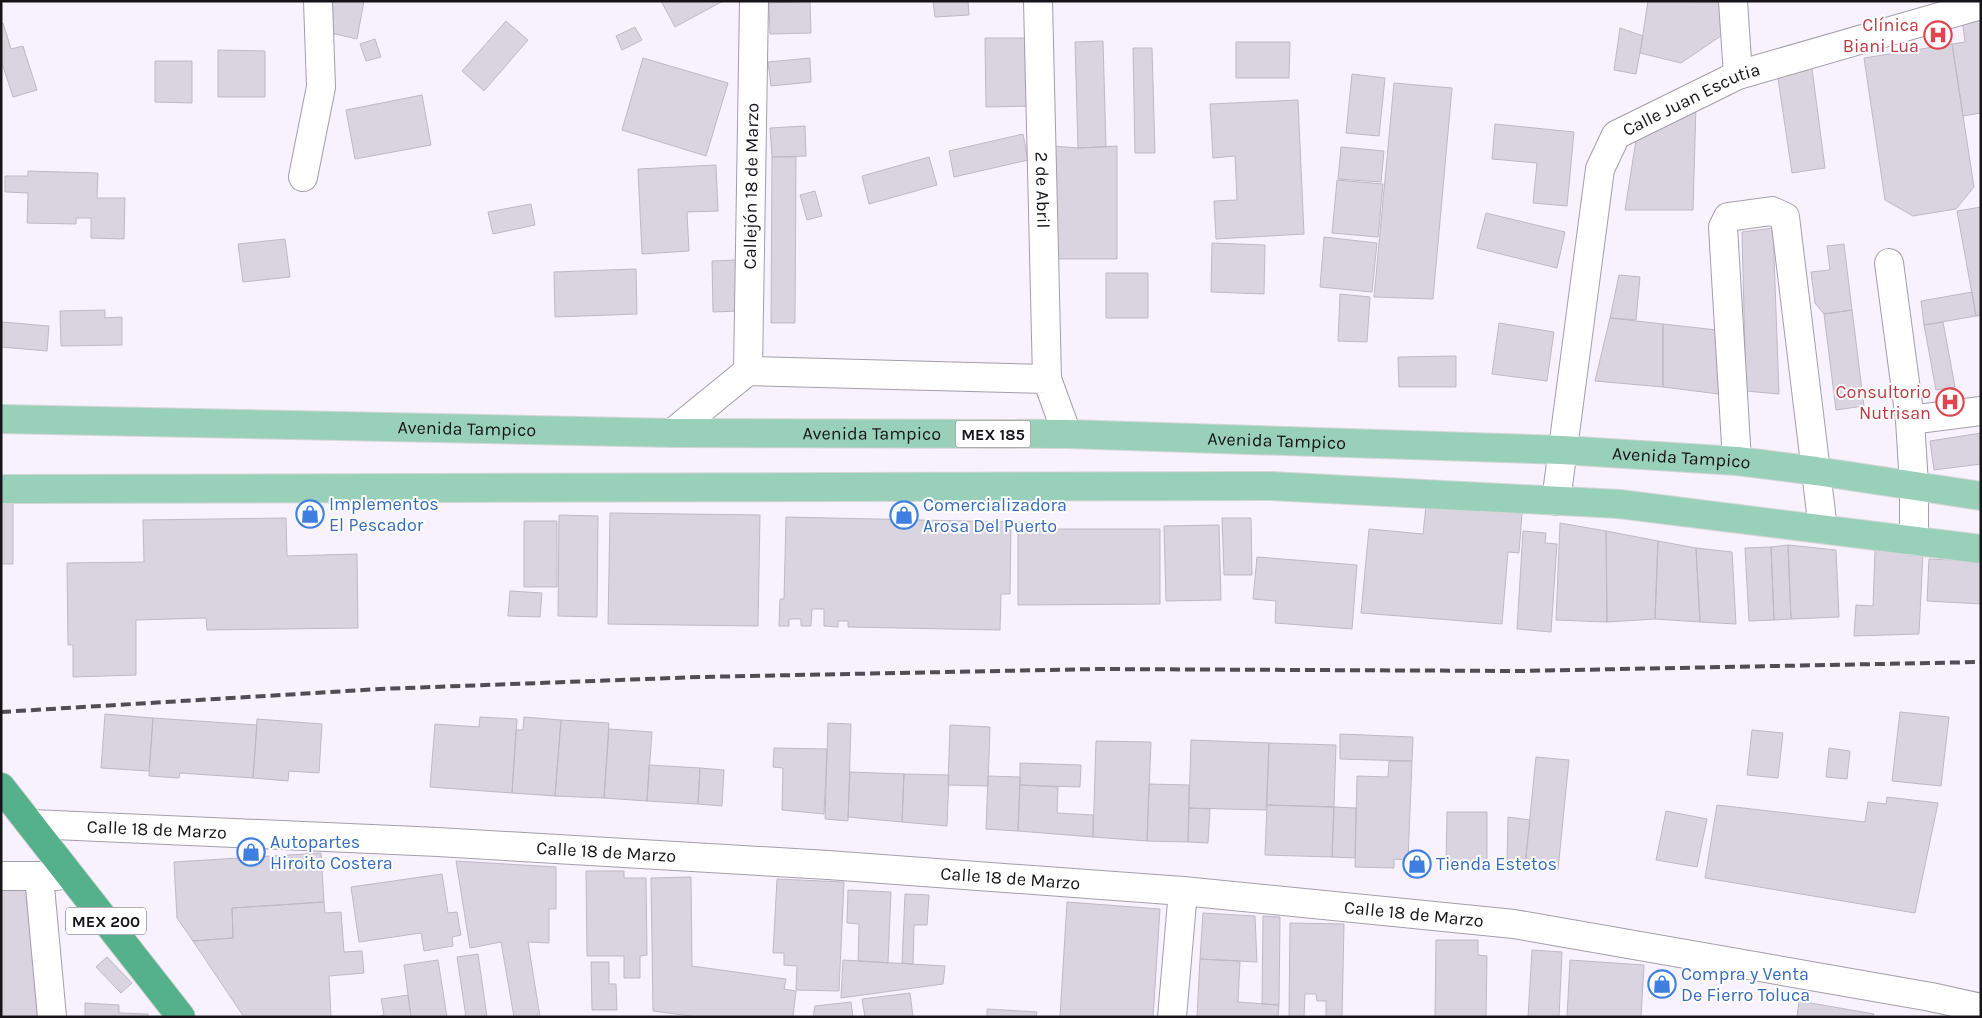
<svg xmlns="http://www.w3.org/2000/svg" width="1982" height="1018" font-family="Karla,sans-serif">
<rect width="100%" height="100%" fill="#f7f2fe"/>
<path fill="#d9d4e0" stroke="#beb9c5" d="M328 1H364L357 39 322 31Z
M661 1H723L675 27Z
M810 1 811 33 770 34 769 3Z
M933 1H968L969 15 935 17Z
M1648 1 1721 2 1728 31 1681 63 1640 53Z
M1981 16V113L1963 116 1952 44 1965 42 1962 19Z
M506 21 528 40 484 91 462 71Z
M3 23 11 49 23 46 37 90 13 97 1 60V24Z
M635 27 642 40 622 50 616 36Z
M1620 28 1643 36 1636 74 1614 70Z
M985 38H1035V106L986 107Z
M375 39 381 57 366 61 360 44Z
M1103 41 1106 147 1078 148 1075 42Z
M1236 42H1290L1289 78H1236Z
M1952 44 1974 187 1956 209 1913 216 1885 200 1864 58Z
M1133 48H1152L1155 153H1135Z
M218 50 265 51V97H218Z
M643 58 728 83 706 156 622 130Z
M810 58 811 82 771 86 768 62Z
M155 61H192V103L155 102Z
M1811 61 1825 168 1792 173 1777 72Z
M1352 74 1385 78 1379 136 1346 133Z
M1394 83 1452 88 1433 299 1374 297Z
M422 95 431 145 355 159 346 110Z
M1298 100 1304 234 1216 239 1214 201 1237 200 1235 156 1213 158 1210 104Z
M1696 105 1693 210H1625L1636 140Z
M1495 124 1574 132 1567 206 1533 203 1537 163 1492 159Z
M805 126 806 156 772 157 770 128Z
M1023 134 1028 160 954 177 949 151Z
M1053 146 1078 148 1117 146V259H1053Z
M1341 147 1384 151 1381 182 1338 179Z
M772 157H796L795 323H771Z
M929 157 937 185 869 204 862 176Z
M716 165 718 211 687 212 689 251 642 254 638 169Z
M28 171 98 173 97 198H125L124 239 91 238V218H76V224L27 223 28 193 5 192V176H28Z
M1337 180 1383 184 1378 237 1332 233Z
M815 191 822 216 807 220 800 195Z
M531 204 535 225 493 234 488 212Z
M1981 207V315L1976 316 1957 211Z
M1486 213 1565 232 1557 268 1477 248Z
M1773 228 1779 394 1746 391 1742 232Z
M1324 237 1377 243 1372 292 1320 287Z
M285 239 290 277 243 282 238 244Z
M1212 243 1265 245 1264 294 1211 292Z
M1844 244 1852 310 1824 314 1815 303 1811 272 1830 270 1827 246Z
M738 260 739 311 713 312 712 261Z
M636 269 637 314 555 317 554 272Z
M1106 273H1148V318H1106Z
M1619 275 1640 277 1636 320 1610 318Z
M1972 292 1976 316 1924 325 1921 301Z
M1340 294 1370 297 1367 342 1338 341Z
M105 310V318L122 317V345L61 346 60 311Z
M1852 310 1864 406 1836 410 1824 314Z
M1610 318 1663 324V387L1595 381Z
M2 322 49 326 47 351 1 347Z
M1943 322 1955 387 1936 390 1924 325Z
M1499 323 1554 332 1547 381 1492 374Z
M1663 324 1717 330 1719 394 1663 387Z
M1456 356V387H1399L1398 357Z
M1981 433V464L1934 470 1930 441Z
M1 501H13V564H1Z
M1426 506 1522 513 1519 553 1508 552 1502 624 1361 613 1369 529 1423 534Z
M610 513 760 515 758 626 608 624Z
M559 515 598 516 597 617 558 616Z
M786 517 1011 522 1010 594H1001L1000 630 848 627V621H838V627L824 626V609H812L811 626H801V619H789V626H779L780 599H784Z
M286 518 287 556 357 554 358 628 207 630 206 618 136 620V675L73 677V645H68L67 563 144 562 143 520Z
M1222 518H1251L1252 575H1224Z
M524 521H557V587H524Z
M1018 522H1048V529H1160V604L1018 605Z
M1560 523 1606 531 1607 622 1556 620Z
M1219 525 1221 600 1166 601 1164 526Z
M1523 531 1546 533 1545 543 1557 544 1551 632 1517 629Z
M1606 531 1658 541 1655 619 1607 622Z
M1658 541 1696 548 1700 622 1655 619Z
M1788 545 1836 550 1839 617 1791 619Z
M1788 545 1791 619 1774 620 1771 547Z
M1771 547 1774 620 1749 621 1745 548Z
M1696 548 1732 552 1736 624 1700 622Z
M1875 550 1923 553 1919 634 1854 636 1856 605 1873 606Z
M1257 557 1357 565 1352 629 1275 623 1276 601 1253 599Z
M1929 559 1981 561V604L1927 601Z
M510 591 542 593 540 617 508 616Z
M1900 712 1949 717 1941 786 1892 781Z
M105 714 153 718 149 771 101 768Z
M480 717 517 719 512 793 430 787 435 724 479 727Z
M524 717 561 720 555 796 512 793 516 730H523Z
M153 718 257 725 253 778 180 773 179 778 149 776Z
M257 719 322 724 319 773 289 771 288 781 253 778Z
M561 720 609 723 604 798 555 796Z
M828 723 851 724 848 821 825 819Z
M950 725 990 727 988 786 948 785Z
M609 729 652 732 647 801 604 798Z
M1752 730 1783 733 1778 778 1747 775Z
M1340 734 1413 737 1412 761 1340 759Z
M1191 740 1269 743 1266 810 1189 808Z
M1096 741 1151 742 1147 841 1093 837Z
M1269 743 1336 745 1334 807 1267 805Z
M774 748 827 749 824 814 782 810 783 768 773 767Z
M1829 748 1850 751 1847 779 1826 777Z
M1536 757 1569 760 1558 870 1525 866Z
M1389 761H1412L1408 860 1394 859V868L1355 867 1357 776 1388 777Z
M1020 763 1081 765 1080 787 1020 785Z
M649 765 700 768 698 804 647 801Z
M700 768 724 770 722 806 698 804Z
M850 772 904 774 902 822 848 817Z
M904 774 949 775 947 826 902 822Z
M988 776 1020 777 1018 831 986 829Z
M1149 784 1189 785 1188 842 1147 841Z
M1020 785 1058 787 1057 813 1093 815V837L1018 831Z
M1887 797 1938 803 1915 913 1705 878 1717 805 1865 822 1868 802 1886 804Z
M1267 805 1334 807 1332 857 1265 855Z
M1334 807 1356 808 1355 858 1332 857Z
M1189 808 1210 809 1208 843 1188 842Z
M1666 811 1707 819 1697 867 1656 860Z
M1447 812H1487V864H1446Z
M1508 817 1530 820 1525 866 1507 864Z
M321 853 324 902 232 908 233 938 193 941 177 918 174 862Z
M456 861 556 867V909H549V943L528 942 540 1017H514L501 942 470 948Z
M586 871H624V878H646L647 955 640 956V978H624V956H587Z
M442 874 448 913 457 912 461 935 452 937 453 946 424 951 421 933 359 942 351 887Z
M691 877 692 966 786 979 784 989 796 991 793 1017H698L653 1011 651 878Z
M28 879 39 1017H1V881Z
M777 879 844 882 839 991 796 990 797 966 784 965V953H773Z
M848 890 891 892 888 963 858 961 859 924 847 923Z
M905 894 929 895 927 925H914L913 964 902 963Z
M324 902 325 913 341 912 344 952 362 951 364 973 329 976 331 1017H244L193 941 233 938 232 908Z
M1067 902 1160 909 1153 1017H1060Z
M1203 913 1255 916 1257 962 1200 959Z
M1263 916 1280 917 1279 1005 1262 1004Z
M1290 923 1344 924 1342 1017H1326V1001H1317L1316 994H1305L1304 1017H1289Z
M1436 940H1478V955L1487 956 1486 1017H1435Z
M1532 950 1562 952 1559 1017H1528Z
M478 954 487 1017H466L457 957Z
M107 957 132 983 121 993 96 967Z
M1200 959 1240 961 1238 1002 1279 1005 1278 1017H1197Z
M438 960 447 1017H411L404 965Z
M843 960 945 966 943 984 841 998Z
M1570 960 1644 965 1641 1017H1567Z
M591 962H609V984H616L617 1010H592Z
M910 993 913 1017H865L862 999Z
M408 995 411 1017H376L384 1015 381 999Z
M1799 1001 1874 1014 1873 1017H1797Z
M851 1002 853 1017H813L815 1006Z
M85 1003 119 1005V1013L148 1014V1017H85Z
M987 1009 1037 1012 1036 1017H987Z"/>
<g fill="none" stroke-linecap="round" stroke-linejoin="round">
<g stroke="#a39ea9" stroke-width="30">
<g id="minor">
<path id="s1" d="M1038 1 1047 379"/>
<path d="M1733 1 1738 75"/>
<path d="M303 177 321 87 318 1"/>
<path d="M1889 263 1910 420 1914 485V541"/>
<path id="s2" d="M748 371 754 1"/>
<path d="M1910 420 1981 411"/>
<path d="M672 433 748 371 1047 379 1067 434"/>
<path d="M1737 461 1723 227 1728 217 1772 211 1785 217 1823 529"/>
<path id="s3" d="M1556 501 1600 169 1616 135 1738 75 1981 5"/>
<path id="s4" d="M32 824 438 842 828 865 1183 891 1514 924 1931 997 1981 1008"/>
<path d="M1 876H57"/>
<path d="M39 876 52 1017"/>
<path d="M1172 1017 1183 891"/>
</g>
</g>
<g stroke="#d5d5d5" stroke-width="30">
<g id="major">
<path id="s5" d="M1 419 672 433 1067 434 1562 450 1737 461 1816 471 1981 496"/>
<path d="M1 489 1271 486 1619 504 1981 549"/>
</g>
</g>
<g stroke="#d5d5d5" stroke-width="30">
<path id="highway" d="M1 787 181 1017"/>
</g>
<use href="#minor" stroke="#fff" stroke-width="28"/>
<use href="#major" stroke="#99d0ba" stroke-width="28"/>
<use href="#highway" stroke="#55b18c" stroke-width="28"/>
<path stroke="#504d53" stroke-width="4" stroke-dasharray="10 5" stroke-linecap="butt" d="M1 712 380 689 699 677 1097 669 1520 671 1981 662"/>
</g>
<defs>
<g id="hospital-ring" transform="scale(1.4375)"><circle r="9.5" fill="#fff" stroke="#e0444e" stroke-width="1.5"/><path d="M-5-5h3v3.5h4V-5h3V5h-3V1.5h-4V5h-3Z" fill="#e0444e"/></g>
<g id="shop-ring" transform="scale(1.4375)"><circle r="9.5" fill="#fff" stroke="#3f7fe0" stroke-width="1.5"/><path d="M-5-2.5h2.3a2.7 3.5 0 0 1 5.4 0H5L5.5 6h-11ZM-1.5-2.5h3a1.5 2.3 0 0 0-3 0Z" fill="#3f7fe0"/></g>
</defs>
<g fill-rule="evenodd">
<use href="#hospital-ring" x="1938" y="35"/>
<use href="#hospital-ring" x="1950" y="402"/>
<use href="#shop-ring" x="310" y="514"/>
<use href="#shop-ring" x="904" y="515"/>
<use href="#shop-ring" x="251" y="852"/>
<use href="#shop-ring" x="1417" y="864"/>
<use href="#shop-ring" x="1662" y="984"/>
</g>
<g text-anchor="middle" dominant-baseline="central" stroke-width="4" stroke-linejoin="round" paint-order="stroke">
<g fill="#fff" stroke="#5c5a5d" stroke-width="1">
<rect x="955.5" y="420.5" width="75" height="27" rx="4"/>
<rect x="66" y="907.5" width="80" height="27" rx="4"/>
</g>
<g font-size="16" font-weight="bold" fill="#161418">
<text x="993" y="434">MEX 185</text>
<text x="106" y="921">MEX 200</text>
</g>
<g font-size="18" fill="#be3a42" stroke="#fff" text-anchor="end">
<text x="1919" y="25">Clínica<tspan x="1919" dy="21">Biani Lua</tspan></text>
<text x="1931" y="392">Consultorio<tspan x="1931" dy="21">Nutrisan</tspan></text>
</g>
<g font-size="18" fill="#161418" stroke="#fff">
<text stroke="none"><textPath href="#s3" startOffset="456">Calle Juan Escutia</textPath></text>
<text stroke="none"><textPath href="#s2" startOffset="185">Callejón 18 de Marzo</textPath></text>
<text stroke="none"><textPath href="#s1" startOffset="189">2 de Abril</textPath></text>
<text stroke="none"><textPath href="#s5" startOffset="466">Avenida Tampico</textPath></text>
<text stroke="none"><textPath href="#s5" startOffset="871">Avenida Tampico</textPath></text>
<text stroke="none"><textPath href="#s5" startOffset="1276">Avenida Tampico</textPath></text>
<text stroke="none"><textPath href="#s5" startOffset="1681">Avenida Tampico</textPath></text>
<text stroke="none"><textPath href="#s4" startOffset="125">Calle 18 de Marzo</textPath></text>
<text stroke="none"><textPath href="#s4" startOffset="575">Calle 18 de Marzo</textPath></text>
<text stroke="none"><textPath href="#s4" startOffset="980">Calle 18 de Marzo</textPath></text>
<text stroke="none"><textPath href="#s4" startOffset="1385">Calle 18 de Marzo</textPath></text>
</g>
<g font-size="18" fill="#366cbe" stroke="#fff" text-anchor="start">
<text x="329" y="504">Implementos<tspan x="329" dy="21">El Pescador</tspan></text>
<text x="923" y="505">Comercializadora<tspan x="923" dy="21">Arosa Del Puerto</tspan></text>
<text x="270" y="842">Autopartes<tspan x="270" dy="21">Hiroito Costera</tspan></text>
<text x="1436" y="864">Tienda Estetos</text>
<text x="1681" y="974">Compra y Venta<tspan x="1681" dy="21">De Fierro Toluca</tspan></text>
</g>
</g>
<rect width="1982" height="1018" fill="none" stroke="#161418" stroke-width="5"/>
</svg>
